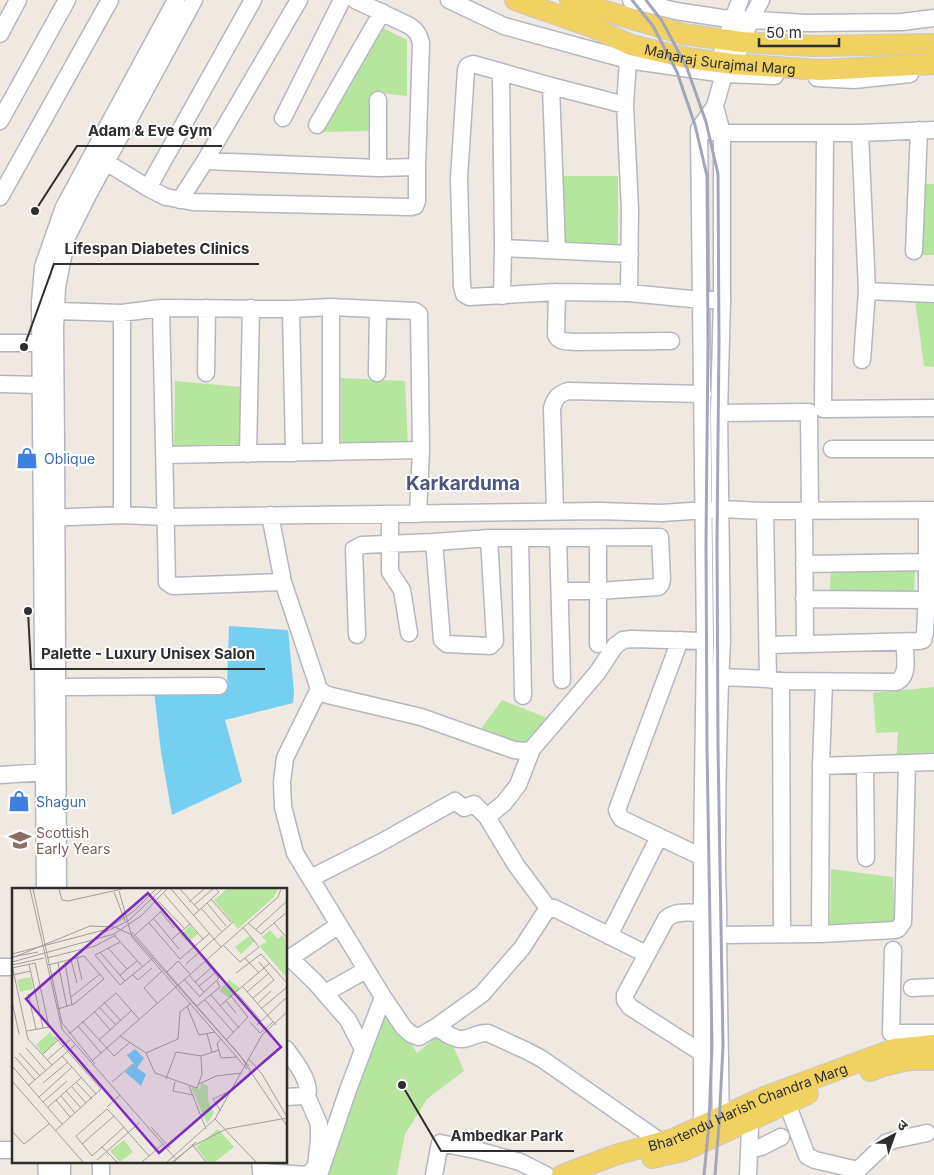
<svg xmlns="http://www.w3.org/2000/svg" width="934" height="1175" font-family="Inter,'Noto Sans Devanagari',sans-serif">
<rect width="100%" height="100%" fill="#efe9e1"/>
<path fill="#b6e59e" d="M377 25 407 40V96L372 92 370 131 318 132Z
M557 176H618V252L558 250Z
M917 184H934V255H920Z
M915 300 934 301V367L924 366Z
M341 378 405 381 408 447 341 444Z
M175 381 242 387 241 445 174 446Z
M915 565 914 605 829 606 831 568Z
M934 687V764L896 765 898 732 876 733 873 693Z
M502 700 550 719 522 756 476 736Z
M831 869 893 877 895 926H830Z
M386 1009H390L417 1053 446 1029 464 1071 427 1099 405 1134 397 1175H327Z"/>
<path fill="#75cff0" d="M229 626 288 630 294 691 293 703 225 720 242 782 172 815 161 752 154 691 227 689Z"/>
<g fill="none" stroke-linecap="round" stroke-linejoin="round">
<g stroke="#b4b7c1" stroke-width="19">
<path id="minor" d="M449 0 504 26 628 60 724 74 775 76
M631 0 676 11 722 18 806 23 902 22 934 18
M0 34 18 0
M628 60 625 105 630 209 629 293
M501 73 503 248 502 296
M724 73 719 62 726 39 740 0
M817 78 854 80 910 74
M551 86 557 250
M625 105 551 86 473 64C468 65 467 66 466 70L459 178 462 286 464 294 469 297 557 292 629 293 702 300H713
M715 106 722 133V300L719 413 722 641C718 715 717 789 717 863 717 887 719 911 718 935L721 1128
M283 118 342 0
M0 121 67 0
M317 125 382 12
M712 132 722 133H860L934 130
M825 133 823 409 934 408
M860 133 867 291 862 360
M98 156 106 162 148 188 166 197 193 202 411 207 415 206 417 201V167L421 43C419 35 417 31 410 26L355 0
M205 161 378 168 417 167
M378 168V100
M148 188 253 0
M0 197 110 0
M180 200 205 161 299 0
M503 248 630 254
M914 251 919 130
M867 291 934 294
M557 292 556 335C559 343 569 341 576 342L671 341
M331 307V452
M161 308 167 582 173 586 283 582
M291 309 294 453
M56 311 122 313 161 308 291 309 331 307 415 311 419 314 421 450 418 514
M122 313V515
M0 343H40
M206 373 207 308
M377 373 378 310
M0 384 40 385
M719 413 809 412 810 510
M832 449H934
M248 454 251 308
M164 455 421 450
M804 510 805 644
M765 511 768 679
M555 512 552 408C555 398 558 394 568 391L703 394
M390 514V572L402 590 409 633
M270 515 283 582 319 689 325 694 332 696 421 717 514 750 526 751 532 749 597 673 615 646 623 640 631 639 705 641
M46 518 122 515 165 517 600 511 662 513 720 509 765 511 934 510
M558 538 562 680
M434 542 442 640 447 644 490 646 495 641 489 538
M804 564 927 562
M804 599 926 600
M357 635 354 549 362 545 434 542 489 538H520
M680 640 617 810 618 813 622 819 702 857
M598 644V538
M768 645 919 641 923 640 925 633 927 594V510
M720 677 768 679 781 681 896 682C910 677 905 654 904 642
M781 681 782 934
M57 687 219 686
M319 689 285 758 282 782 283 807 295 853 383 997 404 1028 411 1034 419 1037 436 1027 482 994 522 948 548 908H554L646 954
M523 696 520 538 660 537 662 579 661 584 658 587 598 591H560
M907 763 934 762
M865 765 866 858
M0 775 45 772
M487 817 504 803 518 785 532 749
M311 878 380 843 455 801 464 808 474 804 487 817 516 865 548 908
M45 889 40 302 43 267 64 207 176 0
M58 889 56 444 55 328 57 287 67 237 88 195 106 162 194 0
M702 913C689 913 676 910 666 919L625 995V1000L630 1007 702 1053
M339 925 290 958 315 982 348 1020 363 1049
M820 934 821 766 824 682
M718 935 820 934 895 930 898 929 903 922 907 763 821 766
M609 936 659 837
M893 950 891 1033H934
M0 967H14
M912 988 934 987
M325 993 366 970
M436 1027C443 1031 454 1040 463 1039 472 1038 478 1032 488 1033L527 1051 542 1059 661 1142
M286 1049C295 1062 307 1076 308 1091L303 1096 286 1097
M306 1094 319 1124V1140L316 1166 308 1175
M787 1103 807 1156 815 1160 858 1170 886 1143 894 1140 927 1133
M747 1110 750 1130 748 1175
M702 1137V857L705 641 699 129 715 106 724 74 733 64 751 19 761 0
M0 1150H14
M749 1150 761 1147 781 1137
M46 1161 47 1175
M62 1161V1175
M101 1161V1175
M260 1161 261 1172 307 1175
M319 1175 348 1090 383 997
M434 1175 440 1143 480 1151 520 1162 546 1175"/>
</g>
<g stroke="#c9c9c9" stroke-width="22">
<g id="major">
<path id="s1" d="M515 0 592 27 631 45 687 58 733 64 820 70 934 64"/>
<path d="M570 0 588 6 683 34 742 42 812 46 934 44"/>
<path d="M870 1071 883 1066 908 1060H934"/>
<path d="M652 1158 683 1151 808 1094"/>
<path id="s2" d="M562 1175 615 1155 673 1139 764 1097 894 1049 934 1045"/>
</g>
</g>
<use href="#minor" stroke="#fff" stroke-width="16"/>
<use href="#major" stroke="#f2d163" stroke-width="20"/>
<path stroke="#a3a6b8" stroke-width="3" d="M632 0 653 26 677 72 695 125 707 176 708 341 706 543 707 747 712 1045 709 1124 704 1175
M646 0 662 21 687 68 706 122 718 174 719 341 717 543 718 747 723 1046 719 1125 715 1175"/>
</g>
<defs>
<g id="shop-bare" transform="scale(1.725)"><path d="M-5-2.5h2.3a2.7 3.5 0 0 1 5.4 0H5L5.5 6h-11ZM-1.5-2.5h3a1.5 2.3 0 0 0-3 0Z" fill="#3f7fe0" stroke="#fff" stroke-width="2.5" paint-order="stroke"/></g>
<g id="school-bare" transform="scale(1.725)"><path d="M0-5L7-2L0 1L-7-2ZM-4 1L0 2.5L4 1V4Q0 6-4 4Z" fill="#8d6e63" stroke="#fff" stroke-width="2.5" paint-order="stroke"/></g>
</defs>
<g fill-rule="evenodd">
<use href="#shop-bare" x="27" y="458"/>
<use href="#shop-bare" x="19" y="801"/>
<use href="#school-bare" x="20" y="840"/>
</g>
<g text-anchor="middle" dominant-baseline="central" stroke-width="4" stroke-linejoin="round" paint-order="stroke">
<g font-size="14" fill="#2e2e2e" stroke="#fff">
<text stroke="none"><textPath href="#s1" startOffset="215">Maharaj Surajmal Marg</textPath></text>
<text stroke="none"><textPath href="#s2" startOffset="198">Bhartendu Harish Chandra Marg</textPath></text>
</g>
<g font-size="14" fill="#366cbe" stroke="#fff" text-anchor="start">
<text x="44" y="458">Oblique</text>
<text x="36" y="801">Shagun</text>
</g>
<g font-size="14" fill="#785e54" stroke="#fff" text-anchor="start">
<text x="36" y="832">Scottish<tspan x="36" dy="16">Early Years</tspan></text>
</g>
<g font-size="19" font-weight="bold" fill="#4d5680" stroke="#fff">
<text x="463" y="483">Karkarduma</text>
</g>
</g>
<g transform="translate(12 888)">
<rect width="275" height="275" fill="#efe9e1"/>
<path d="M215 1H266L262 9 226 41 202 12ZM178 38 186 46 176 54 168 47ZM258 42 266 51 270 47 275 53V90L249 60 248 57 255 54 250 49ZM237 48 243 53 229 66 223 59ZM19 89 21 101 8 104 5 92ZM217 92 228 100 218 110 207 103ZM38 144 45 152 31 166 24 157ZM189 195 196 198V213L202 225 195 236 179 199 188 201ZM206 241 222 259 203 274H196L184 259ZM112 252 121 264 108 274 98 263Z" fill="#b6e59e"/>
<path d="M123 161 132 170 125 180 134 186 129 198 113 184 122 176 115 167Z" fill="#75cff0"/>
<path fill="none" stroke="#a29e99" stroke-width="1" d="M18 1 50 141 163 270M21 1 50 135 83 176M47 1 50 12 56 13 110 1M159 1 209 59M168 1 187 22M107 3 120 49 235 181M102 4 113 33M152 6 191 51M199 11 219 34M146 13 173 41M177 14 192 1M195 15 214 38M182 17 201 1M189 20 209 43M149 24 162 40M182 27 207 4 204 1M142 31 167 61M137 35 168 71 198 45M236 35 249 46 275 24M262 35 275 50M98 39 122 23 144 1M243 42 275 13M120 44 237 178M89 46 116 33 150 1M123 47 153 20M103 48 130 78M160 51 178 36M108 54 83 67 108 97 141 70M211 57 228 74 247 59 231 39M96 60 115 81M88 64 113 93M0 66 92 42M0 69 26 64M0 70 78 38 103 39 120 47 227 166 275 238M35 70 83 58 104 47M65 70 70 92M233 70 247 85M59 72 65 95M0 74 102 46 129 28 155 1M53 74 60 117M46 75 55 119M17 76 31 140M174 76 221 34M0 77 16 151 40 177M0 77 32 70M36 77 72 68 92 91 62 116 46 121M0 80 23 75 24 79 37 139 15 143M155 84 166 73 178 86M224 85 249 66 275 95M120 86 126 92 140 80M0 87 19 83M108 87 125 73M177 87 192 104M172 91 188 109M183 94 199 80M187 98 203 85M231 99 264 137M235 104 257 85M16 106 24 141M226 106 249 133M199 107 227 140M188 108 207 90 193 73M219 108 258 75M59 109 88 86M241 110 262 92 247 74M193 112 222 145M0 113 7 146M214 113 224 125M92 114 109 133M145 115 132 100 150 83M245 116 259 103M175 118 187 147 203 144M185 118 208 99 205 93M208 118 219 108 236 129 214 152M87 119 104 137M249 121 275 99M82 123 98 142M70 133 102 168 117 155M238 134 248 145 261 134M245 137 275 109M66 138 89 165M57 146 104 105 127 131M195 146 200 164M108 148 134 165 166 151 168 124 179 115M209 151 205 156 209 170 225 169M87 152 120 122M14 160 34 183M7 165 28 188M134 165 143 185 185 200 190 186 189 168 207 162M30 167 46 152M50 168 84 206M3 169 23 192M237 171 250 186 275 229M35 172 58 152M80 173 266 9 269 1M0 178 50 236M154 191 164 164 189 168M0 193 71 274M100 194 121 176M163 194 161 203 181 207M31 195 56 174M65 195 80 211M187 196 204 188 230 185M17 197 63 157M177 198 194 241M60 199 74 215M54 203 69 220M49 208 63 225M27 209 60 179M44 212 58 229M31 214 55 193M36 219 70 189M95 219 108 207M209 223 201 211 220 202M203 231 244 274M112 239 80 268 64 248 95 221 102 228 137 268M139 239 158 260M0 243 12 256 37 236M43 243 89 201 43 149M70 256 102 228M180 256 194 274M90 259 105 274M85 272 127 235M130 274 151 256M155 274 203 231 250 147 275 124M160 274 179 259 214 241 275 230M162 274 184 254"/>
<path fill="#7b2cbf" fill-opacity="0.15" stroke="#7b2cbf" stroke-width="2.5" d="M136 5 269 159 147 265 14 111Z"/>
<rect width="275" height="275" fill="none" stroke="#2e2e2e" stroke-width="2.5"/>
</g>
<path fill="none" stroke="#2e2e2e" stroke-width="2" d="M35 211L77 146H222M24 347L54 264H259M28 611L31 669H265M402 1085L441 1151H574"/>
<g fill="#2e2e2e" stroke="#fff" stroke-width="2">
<circle cx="35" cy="211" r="5"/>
<circle cx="24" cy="347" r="5"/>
<circle cx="28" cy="611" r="5"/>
<circle cx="402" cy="1085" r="5"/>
</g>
<g font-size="15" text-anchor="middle" font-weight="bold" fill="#2e2e2e" stroke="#fff" stroke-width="4" stroke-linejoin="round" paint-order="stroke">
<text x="150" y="136">Adam &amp; Eve Gym</text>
<text x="157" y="254">Lifespan Diabetes Clinics</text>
<text x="148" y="659">Palette - Luxury Unisex Salon</text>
<text x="507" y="1141">Ambedkar Park</text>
</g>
<g transform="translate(894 1135) rotate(41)" stroke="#ffffff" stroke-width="4" paint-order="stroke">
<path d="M0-4L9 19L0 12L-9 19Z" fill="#2e2e2e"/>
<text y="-8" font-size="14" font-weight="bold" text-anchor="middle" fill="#2e2e2e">उ</text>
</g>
<path d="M759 38v8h80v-8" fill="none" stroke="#2e2e2e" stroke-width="2.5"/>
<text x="766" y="38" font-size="15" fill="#2e2e2e" stroke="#ffffff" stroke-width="4" paint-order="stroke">50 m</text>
</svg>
